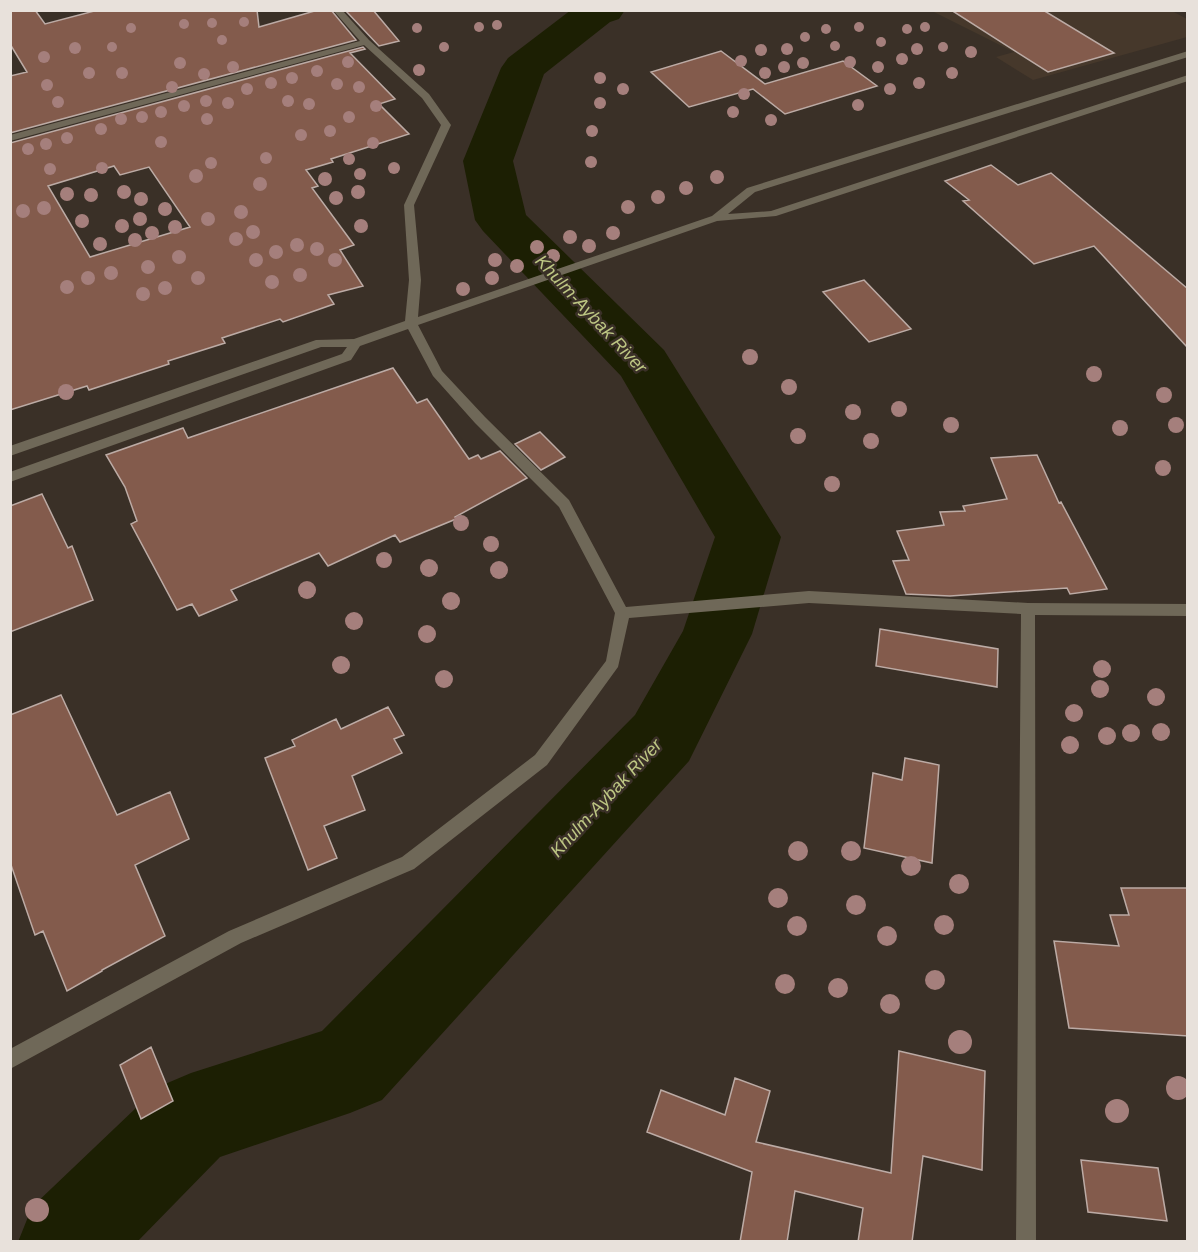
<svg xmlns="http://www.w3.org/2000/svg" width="1198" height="1252" font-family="Arial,sans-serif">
<rect width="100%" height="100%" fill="#3a3027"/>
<path fill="#46382b" d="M932 11H1172L1187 19V37L1033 80 996 57 1014 52Z"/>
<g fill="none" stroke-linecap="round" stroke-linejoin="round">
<path fill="#1c1f03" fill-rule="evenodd" d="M571 10H625L619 19 610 22 544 74 513 161 526 215 664 350 781 537 752 634 689 761 382 1100 350 1113 220 1157 137 1242H18L32 1207 158 1087 191 1073 322 1031 635 715 683 631 715 537 621 376 483 231 475 220 463 161 501 68 508 58Z"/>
</g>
<path fill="#835b4c" stroke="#bcaba5" stroke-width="1.5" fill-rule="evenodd" d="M10 10H35L45 24 98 10H257L259 27 318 10H331L356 40 10 133V76L27 72 10 44Z
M345 10H373L399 41 379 46Z
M951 10H1043L1114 53 1048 72Z
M363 47 365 49 350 53 395 99 379 104 409 134 331 159 333 162 306 170 318 186 312 188 354 245 340 250 363 286 328 295 334 304 283 322 280 319 222 338 225 343 168 361 169 364 89 390 87 386 10 410V143ZM114 166 120 175 149 167 190 227 90 257 48 186Z
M721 51 765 84 843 61 877 86 785 114 753 89 689 107 651 72Z
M991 165 1018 185 1051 173 1188 289V348L1094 246 1034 264 963 201 969 200 945 181Z
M864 280 911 329 869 342 823 292Z
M393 368 417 403 427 399 469 459 478 455 481 459 500 451 527 478 455 517 456 519 400 542 395 535 328 566 319 553 231 590 237 600 199 616 192 604 177 610 131 524 137 521 125 487 106 455 183 428 188 438Z
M540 432 565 457 541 470 515 444Z
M1037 455 1059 503 1061 502 1107 589 1070 594 1067 588 950 596 906 594 893 561 909 560 897 531 944 525 940 512 965 511 963 506 1007 499 991 458Z
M42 494 68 548 72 546 93 600 10 632V506Z
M880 629 998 649 997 687 876 666Z
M61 695 117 815 170 792 189 839 135 865 165 936 102 970V971L67 991 43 931 35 935 10 862V715Z
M388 707 404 735 394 739 402 753 352 776 365 810 324 826 337 858 308 870 265 758 295 746 292 740 336 719 341 729Z
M905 758 939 765 932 863 864 848 873 773 902 780Z
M1121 888H1188V1036L1069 1028 1054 941 1119 946 1110 915H1129Z
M151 1047 173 1101 141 1119 120 1065Z
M899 1051 985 1071 982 1170 923 1156 912 1242H858L863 1208 795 1191 787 1242H740L752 1172 647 1132 661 1090 725 1115 735 1078 770 1091 756 1142 891 1173Z
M1081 1160 1158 1168 1167 1221 1088 1212Z"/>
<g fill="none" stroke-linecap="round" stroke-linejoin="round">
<path fill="#6f6858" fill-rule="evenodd" d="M333 10H342L369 40 429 94 451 125 414 205 421 280 418 317 712 216 747 188 1188 51V57L755 192 728 214 771 211 1188 75V81L776 216 717 221 418 325 442 371 485 417 569 500 626 607 809 591 1028 603 1188 604V616L1035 615 1036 1242H1016L1021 614 809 603 629 618 618 667 547 765 414 869 241 943 10 1069V1049L229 931 402 857 535 755 606 661 615 613 559 507 475 423 433 376 408 329 360 346 351 360 10 482V472L342 354 347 347H321L10 456V446L316 340 354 339 405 321 409 280 404 205 441 125 422 98 364 45 10 141V135L360 41Z"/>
</g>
<g fill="#a57f7c">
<circle cx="244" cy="22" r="5"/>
<circle cx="212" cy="23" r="5"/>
<circle cx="184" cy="24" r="5"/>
<circle cx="497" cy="25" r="5"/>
<circle cx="479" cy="27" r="5"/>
<circle cx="859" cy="27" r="5"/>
<circle cx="925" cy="27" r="5"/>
<circle cx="131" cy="28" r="5"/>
<circle cx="417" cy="28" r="5"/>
<circle cx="826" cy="29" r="5"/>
<circle cx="907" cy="29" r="5"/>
<circle cx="805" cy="37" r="5"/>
<circle cx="222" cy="40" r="5"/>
<circle cx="881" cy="42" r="5"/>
<circle cx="835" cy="46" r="5"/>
<circle cx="112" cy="47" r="5"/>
<circle cx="444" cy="47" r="5"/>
<circle cx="943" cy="47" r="5"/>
<circle cx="75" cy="48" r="6"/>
<circle cx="787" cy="49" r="6"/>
<circle cx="917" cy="49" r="6"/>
<circle cx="761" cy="50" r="6"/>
<circle cx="971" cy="52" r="6"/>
<circle cx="44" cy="57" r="6"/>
<circle cx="902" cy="59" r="6"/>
<circle cx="741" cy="61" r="6"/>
<circle cx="348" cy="62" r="6"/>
<circle cx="850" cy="62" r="6"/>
<circle cx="180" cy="63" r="6"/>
<circle cx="803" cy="63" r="6"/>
<circle cx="233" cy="67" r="6"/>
<circle cx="784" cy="67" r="6"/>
<circle cx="878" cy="67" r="6"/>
<circle cx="419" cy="70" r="6"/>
<circle cx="317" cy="71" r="6"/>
<circle cx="89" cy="73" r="6"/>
<circle cx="122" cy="73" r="6"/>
<circle cx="765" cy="73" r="6"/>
<circle cx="952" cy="73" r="6"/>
<circle cx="204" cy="74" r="6"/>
<circle cx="292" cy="78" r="6"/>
<circle cx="600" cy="78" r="6"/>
<circle cx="271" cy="83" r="6"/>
<circle cx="919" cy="83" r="6"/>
<circle cx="337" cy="84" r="6"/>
<circle cx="47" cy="85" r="6"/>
<circle cx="172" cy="87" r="6"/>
<circle cx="359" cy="87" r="6"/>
<circle cx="247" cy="89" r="6"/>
<circle cx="623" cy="89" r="6"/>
<circle cx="890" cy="89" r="6"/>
<circle cx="744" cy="94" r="6"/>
<circle cx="206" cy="101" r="6"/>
<circle cx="288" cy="101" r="6"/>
<circle cx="58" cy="102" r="6"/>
<circle cx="228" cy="103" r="6"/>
<circle cx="600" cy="103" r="6"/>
<circle cx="309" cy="104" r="6"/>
<circle cx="858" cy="105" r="6"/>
<circle cx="184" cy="106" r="6"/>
<circle cx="376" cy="106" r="6"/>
<circle cx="161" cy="112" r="6"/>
<circle cx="733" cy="112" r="6"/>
<circle cx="142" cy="117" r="6"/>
<circle cx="349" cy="117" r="6"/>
<circle cx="121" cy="119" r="6"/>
<circle cx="207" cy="119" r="6"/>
<circle cx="771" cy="120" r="6"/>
<circle cx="101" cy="129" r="6"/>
<circle cx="330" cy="131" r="6"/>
<circle cx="592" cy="131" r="6"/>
<circle cx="301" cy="135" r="6"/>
<circle cx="67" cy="138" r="6"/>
<circle cx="161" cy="142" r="6"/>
<circle cx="373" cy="143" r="6"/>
<circle cx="46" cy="144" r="6"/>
<circle cx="28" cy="149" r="6"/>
<circle cx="266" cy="158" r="6"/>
<circle cx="349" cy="159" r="6"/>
<circle cx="591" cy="162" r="6"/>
<circle cx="211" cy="163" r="6"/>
<circle cx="102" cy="168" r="6"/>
<circle cx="394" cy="168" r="6"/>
<circle cx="50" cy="169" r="6"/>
<circle cx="360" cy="174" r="6"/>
<circle cx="196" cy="176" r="7"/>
<circle cx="717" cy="177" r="7"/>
<circle cx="325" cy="179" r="7"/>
<circle cx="260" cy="184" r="7"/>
<circle cx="686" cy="188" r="7"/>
<circle cx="124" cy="192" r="7"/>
<circle cx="358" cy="192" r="7"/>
<circle cx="67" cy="194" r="7"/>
<circle cx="91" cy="195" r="7"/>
<circle cx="658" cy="197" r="7"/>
<circle cx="336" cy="198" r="7"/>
<circle cx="141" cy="199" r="7"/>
<circle cx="628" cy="207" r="7"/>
<circle cx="44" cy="208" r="7"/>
<circle cx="165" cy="209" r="7"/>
<circle cx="23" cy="211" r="7"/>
<circle cx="241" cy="212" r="7"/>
<circle cx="140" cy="219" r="7"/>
<circle cx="208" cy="219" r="7"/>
<circle cx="82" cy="221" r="7"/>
<circle cx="122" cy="226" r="7"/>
<circle cx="361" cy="226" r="7"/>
<circle cx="175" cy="227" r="7"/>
<circle cx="253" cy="232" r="7"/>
<circle cx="152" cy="233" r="7"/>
<circle cx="613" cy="233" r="7"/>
<circle cx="570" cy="237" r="7"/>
<circle cx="236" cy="239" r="7"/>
<circle cx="135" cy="240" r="7"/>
<circle cx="100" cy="244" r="7"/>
<circle cx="297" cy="245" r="7"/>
<circle cx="589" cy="246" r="7"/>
<circle cx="537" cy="247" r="7"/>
<circle cx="317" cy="249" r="7"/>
<circle cx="276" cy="252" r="7"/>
<circle cx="553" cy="256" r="7"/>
<circle cx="179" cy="257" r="7"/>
<circle cx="256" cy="260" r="7"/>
<circle cx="335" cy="260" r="7"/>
<circle cx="495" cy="260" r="7"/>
<circle cx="517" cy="266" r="7"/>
<circle cx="148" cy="267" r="7"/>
<circle cx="111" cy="273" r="7"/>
<circle cx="300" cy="275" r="7"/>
<circle cx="88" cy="278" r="7"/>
<circle cx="198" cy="278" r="7"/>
<circle cx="492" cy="278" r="7"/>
<circle cx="272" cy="282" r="7"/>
<circle cx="67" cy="287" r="7"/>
<circle cx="165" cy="288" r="7"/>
<circle cx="463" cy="289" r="7"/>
<circle cx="143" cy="294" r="7"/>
<circle cx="750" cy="357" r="8"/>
<circle cx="1094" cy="374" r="8"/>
<circle cx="789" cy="387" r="8"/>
<circle cx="66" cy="392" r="8"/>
<circle cx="1164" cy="395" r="8"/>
<circle cx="899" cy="409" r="8"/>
<circle cx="853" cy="412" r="8"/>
<circle cx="951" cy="425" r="8"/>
<circle cx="1176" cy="425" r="8"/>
<circle cx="1120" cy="428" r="8"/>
<circle cx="798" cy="436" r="8"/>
<circle cx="871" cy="441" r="8"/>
<circle cx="1163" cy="468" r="8"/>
<circle cx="832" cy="484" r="8"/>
<circle cx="461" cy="523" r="8"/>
<circle cx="491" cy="544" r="8"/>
<circle cx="384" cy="560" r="8"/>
<circle cx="429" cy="568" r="9"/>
<circle cx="499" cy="570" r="9"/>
<circle cx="307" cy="590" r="9"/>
<circle cx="451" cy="601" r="9"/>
<circle cx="354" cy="621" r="9"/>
<circle cx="427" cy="634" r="9"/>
<circle cx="341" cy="665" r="9"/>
<circle cx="1102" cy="669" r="9"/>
<circle cx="444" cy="679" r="9"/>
<circle cx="1100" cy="689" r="9"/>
<circle cx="1156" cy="697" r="9"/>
<circle cx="1074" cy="713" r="9"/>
<circle cx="1161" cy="732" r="9"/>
<circle cx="1131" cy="733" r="9"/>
<circle cx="1107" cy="736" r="9"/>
<circle cx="1070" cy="745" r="9"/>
<circle cx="798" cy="851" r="10"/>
<circle cx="851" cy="851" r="10"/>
<circle cx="911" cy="866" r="10"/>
<circle cx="959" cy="884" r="10"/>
<circle cx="778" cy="898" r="10"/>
<circle cx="856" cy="905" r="10"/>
<circle cx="944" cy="925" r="10"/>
<circle cx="797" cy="926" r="10"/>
<circle cx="887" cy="936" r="10"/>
<circle cx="935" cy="980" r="10"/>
<circle cx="785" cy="984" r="10"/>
<circle cx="838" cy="988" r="10"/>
<circle cx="890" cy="1004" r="10"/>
<circle cx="960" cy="1042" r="12"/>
<circle cx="1178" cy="1088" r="12"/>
<circle cx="1117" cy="1111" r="12"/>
<circle cx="37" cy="1210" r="12"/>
</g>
<g text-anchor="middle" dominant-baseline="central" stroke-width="5" stroke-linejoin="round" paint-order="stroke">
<g font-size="18" font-style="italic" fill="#bdc683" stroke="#3a3027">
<text transform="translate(591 314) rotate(47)">Khulm-Aybak River</text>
<text transform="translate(606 798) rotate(-47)">Khulm-Aybak River</text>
</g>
</g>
<rect width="1198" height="1252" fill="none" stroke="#e8e1db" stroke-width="24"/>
</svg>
